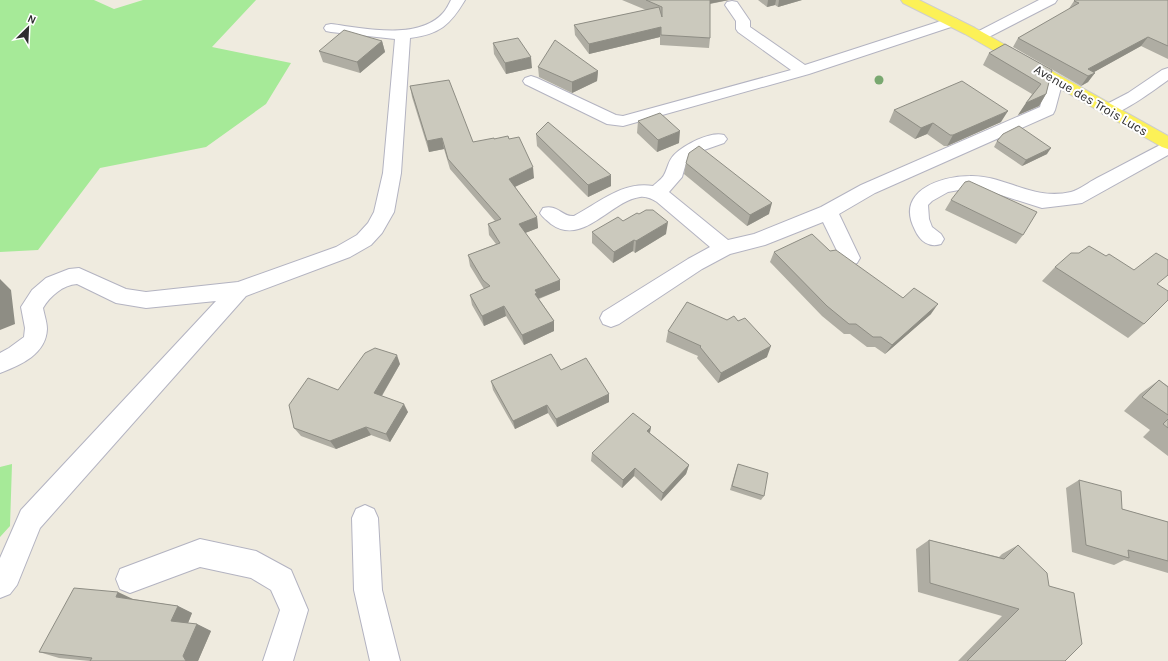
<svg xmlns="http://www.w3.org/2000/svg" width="1168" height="661" font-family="Karla,sans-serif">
<rect width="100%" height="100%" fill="#efebdf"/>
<path fill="#a6ea98" d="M0 0H94L114 9 143 0H256L212 47 291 63 266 104 206 147 100 168 38 250 0 252Z
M12 464 10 526 0 537V467Z"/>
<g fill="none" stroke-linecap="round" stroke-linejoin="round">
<g stroke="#b3b3c1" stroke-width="2">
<path id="minor" d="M451 0H465C450 25 440 34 410 38L401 173 394 212 382 233 371 245 350 257 246 296 40 528 17 585 10 594 0 598V558L21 510 216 301 146 308 116 303 77 284C63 285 50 296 43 308 44 314 47 322 47 329 46 354 21 365 0 373V353L9 348 24 337 25 328 21 307 32 290 46 278 69 269 79 268 126 289 146 292 238 282 336 247 357 235 368 223 374 212 383 173 395 39 331 32 326 31 324 28 326 25 331 24C363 28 418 41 443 13 446 10 449 4 451 0Z
M1039 0H1057L1055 3 985 39 980 40 975 39 973 36 975 33Z
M732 1 737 2 750 21V27L805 65 947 19 952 18 957 19 959 22 957 25 809 74 623 126 607 124 525 84 523 81 525 78 531 76 537 78 616 115 623 116 791 70 738 32 736 29V21L725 5 727 2Z
M1168 68V80C1157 88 1122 114 1109 115 1108 115 1104 114 1103 114L1101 110 1103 106 1128 93 1162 70Z
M1055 75 1061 77 1063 80 1055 110 1053 114 875 193 839 214 860 258 857 263 850 266 843 263 823 222 765 245 730 254 702 269 619 324 611 327 603 324 600 318 603 312 688 259 710 247 657 202C652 199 646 196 640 197 610 201 583 247 551 224 547 220 543 218 540 213L543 208C559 204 561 217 574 216 600 202 623 181 653 186 657 182 662 179 664 175 668 168 668 161 674 155 684 145 710 131 724 135L727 139 724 143 704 150 686 163 682 177 669 192 728 240 754 234 821 207 861 185 1040 107 1047 80 1049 77Z
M1168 142V155L1082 203 1075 204 1042 208 985 190 970 188 948 192 932 201 928 205 929 219 932 227 941 234 944 239 941 244C929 248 920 241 915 230 895 192 939 176 970 176 1005 175 1032 201 1071 192 1079 190 1089 182 1097 178 1119 167 1140 155 1162 144Z
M365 505 374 509 378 518 382 590 400 661H370L354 590 352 518 356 509Z
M200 539 256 551 291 570 308 610 293 661H263L280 610 271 590 251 578 200 567 130 593 120 589 116 579 120 569Z"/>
</g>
<g stroke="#cdcdcd" stroke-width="2">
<path id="major" d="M901 0H919L975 28 1168 136V149L1162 147 965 34 903 3Z"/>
</g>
<use href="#minor" fill="#fff" fill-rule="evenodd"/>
<use href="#major" fill="#fcf157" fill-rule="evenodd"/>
</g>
<circle fill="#79a870" cx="879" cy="80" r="4.5"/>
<path fill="#afada3" d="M622 0H729L710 4V38L709 48 660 45V37L589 54 575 35 574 25 646 10Z
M758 0H802L778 7 775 5 767 7Z
M1168 0V59L1141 46 1094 72 1088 82 1081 86 1013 47 1018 38 1068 10 1074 1Z
M382 41 385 52 360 73 323 62 319 51Z
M493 43 532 68 506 74 494 54Z
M989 53 1052 70 1046 94 1039 106 1018 115 1032 94 983 65Z
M538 67 598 71 597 81 572 93 539 77Z
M410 86 473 142 494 139H509L534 178 515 187 537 217 538 228 525 233 560 290 539 299 554 321V331L524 345 506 316 484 326 472 305 470 295 484 289 470 266 468 255 496 244 489 235 488 224 495 221 450 169 444 149 429 152 412 97Z
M894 110 1001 122 947 146H944L927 134 915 139 889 122Z
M638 121 679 143 657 152 637 133Z
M536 134 611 186 588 197 537 146Z
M997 141 1047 154 1022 166 994 147Z
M686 163 769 214 747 226 684 174Z
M951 200 1023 235 1016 244 945 210Z
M623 221 666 234 635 253 633 251 613 263 592 243V232Z
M830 251 903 298 931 314 885 354 875 347H867L850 334H844L822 316 770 262 774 252Z
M1106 256 1134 270 1158 285 1144 324 1128 338 1042 281 1055 267Z
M668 331 767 357 718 383 697 358 698 356 666 342Z
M400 364 382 396 408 412 390 442 371 435 336 449 301 436 294 428 338 390Z
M561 370 609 394V402L557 427 548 413 515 429 493 390 491 381Z
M1159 380 1168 386V456L1143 437 1150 430 1124 411 1140 394Z
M651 427 650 433 689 465 686 474 661 501 634 476 622 488 591 461 592 453Z
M738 464 764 496 761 500 730 490 736 469Z
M1079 480 1122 509 1168 522V573L1124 560 1114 565 1072 552 1066 488Z
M929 540 999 557 1002 554 1018 545 1049 586 1065 661H958L1002 616 918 592 916 549Z
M133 599 178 606 192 613 188 623 197 624 211 631 198 661H90L59 658 39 652Z"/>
<path fill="#8e8d84" d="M709 0H729L708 4Z
M768 0H776L775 5 767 7Z
M779 0H802L778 7Z
M661 27 660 37 589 54V44Z
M1148 37 1141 46 1087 76 1088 69Z
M382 41 385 52 360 73 357 62Z
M531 57 532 68 506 74 505 63Z
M598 71 597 81 572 93V82Z
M1095 73 1088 82 1081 86 1088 76Z
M1046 94 1039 106 1018 115 1026 103Z
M1008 111 1001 122 947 146 953 135Z
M933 123 927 134 915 139 921 128Z
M680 131 679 143 657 152 658 140Z
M442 138 444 149 429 152 427 141Z
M1051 148 1047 154 1022 166 1026 160Z
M533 167 534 178 510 189 509 179Z
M611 175V186L588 197V185Z
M772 203 769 214 747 226 750 215Z
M537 217 538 228 520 235 519 224Z
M668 222 666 234 635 253 636 241Z
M634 240 633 251 613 263 614 252Z
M0 279 11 290 15 324 0 330Z
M560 280V290L537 299 536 304 535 290Z
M938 304 931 314 885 354 892 345Z
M504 306 506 316 484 326 482 316Z
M554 321V331L524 345 522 335Z
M771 346 767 357 718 383 721 373Z
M397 355 400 364 378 402 374 393Z
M609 394V402L557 427 556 419Z
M404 404 408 412 390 442 386 434Z
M547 405 548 413 515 429 513 421Z
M366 427 371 435 336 449 330 441Z
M651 427 649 436 647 431Z
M689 465 686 474 661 501 663 493Z
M635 468 634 476 622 488 623 480Z
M118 592 135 600 116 597Z
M178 606 192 613 186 628 171 621Z
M197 624 211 631 198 661H186L183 656Z"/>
<path fill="#cbc9bd" stroke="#8e8d84" d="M646 0H710V38L661 35V27L589 44 574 25 659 7 662 17V7Z
M1075 0H1168V46L1148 37 1088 69 1095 73 1088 76 1018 38 1079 3 1074 1Z
M344 30 382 41 357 62 319 51Z
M518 38 531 57 505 63 493 43Z
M555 40 598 71 572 82 538 67Z
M1005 44 1052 70 1046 94 1026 103 1041 84 989 53Z
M449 80 473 142 494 138V139L508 136 509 139 519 137 533 167 509 179 537 217 519 224 560 280 535 290 537 293 535 294 554 321 522 335 504 306 482 316 470 295 490 286 483 280 468 255 500 243 488 224 501 219 448 159 442 138 427 141 410 86Z
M962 81 1008 111 953 135H950L933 123 921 128 894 110Z
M660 113 680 131 658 140 638 121Z
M548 122 611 175 588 185 536 134Z
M1019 126 1051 148 1026 160 997 141 1003 134Z
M699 146 772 203 750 215 686 163 689 153Z
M969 181 1037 212 1023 235 951 200 965 182Z
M646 210H653L668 222 636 241 634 240 614 252 592 232 618 217 623 221 637 213 639 214Z
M812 234 830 251 836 250 903 298 914 288 938 304 892 345 881 337H873L856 324H849L827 306 774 252Z
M1089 246 1106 256 1109 254 1134 270 1156 253 1168 260V275L1157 284 1168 291V300L1144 324 1055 267 1071 253H1079Z
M687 302 727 320 734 316 738 321 745 318 771 346 721 373 700 347 701 346 668 331Z
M375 348 397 355 374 393 404 404 386 434 366 427 330 441 294 428 289 405 308 378 338 390 365 353Z
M551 354 561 370 586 358 609 394 556 419 547 405 513 421 491 381Z
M1159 380 1168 387V415L1142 397Z
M633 413 651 427 647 431 689 465 663 493 635 468 623 480 592 453Z
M1168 419V428L1163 424Z
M738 464 768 473 764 496 732 486Z
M1079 480 1121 491 1122 509 1168 522V561L1128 550 1129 558 1086 545Z
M929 540 1004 559 1018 545 1047 573 1049 586 1074 593 1082 644 1065 661H967L1019 609 930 583Z
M74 588 118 592 116 597 178 606 171 621 197 624 183 656 186 661H90L92 658 39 652Z"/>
<g text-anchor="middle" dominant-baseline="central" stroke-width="4" stroke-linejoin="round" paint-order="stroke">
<g font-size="13" fill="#2d2d2d" stroke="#fff">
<text transform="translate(1091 100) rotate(30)">Avenue des Trois Lucs</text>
</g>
</g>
<g transform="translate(28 28) rotate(24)" stroke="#ffffff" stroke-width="3" paint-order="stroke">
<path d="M0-3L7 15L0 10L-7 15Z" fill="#2d2d2d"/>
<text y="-6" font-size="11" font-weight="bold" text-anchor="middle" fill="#2d2d2d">N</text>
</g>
</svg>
